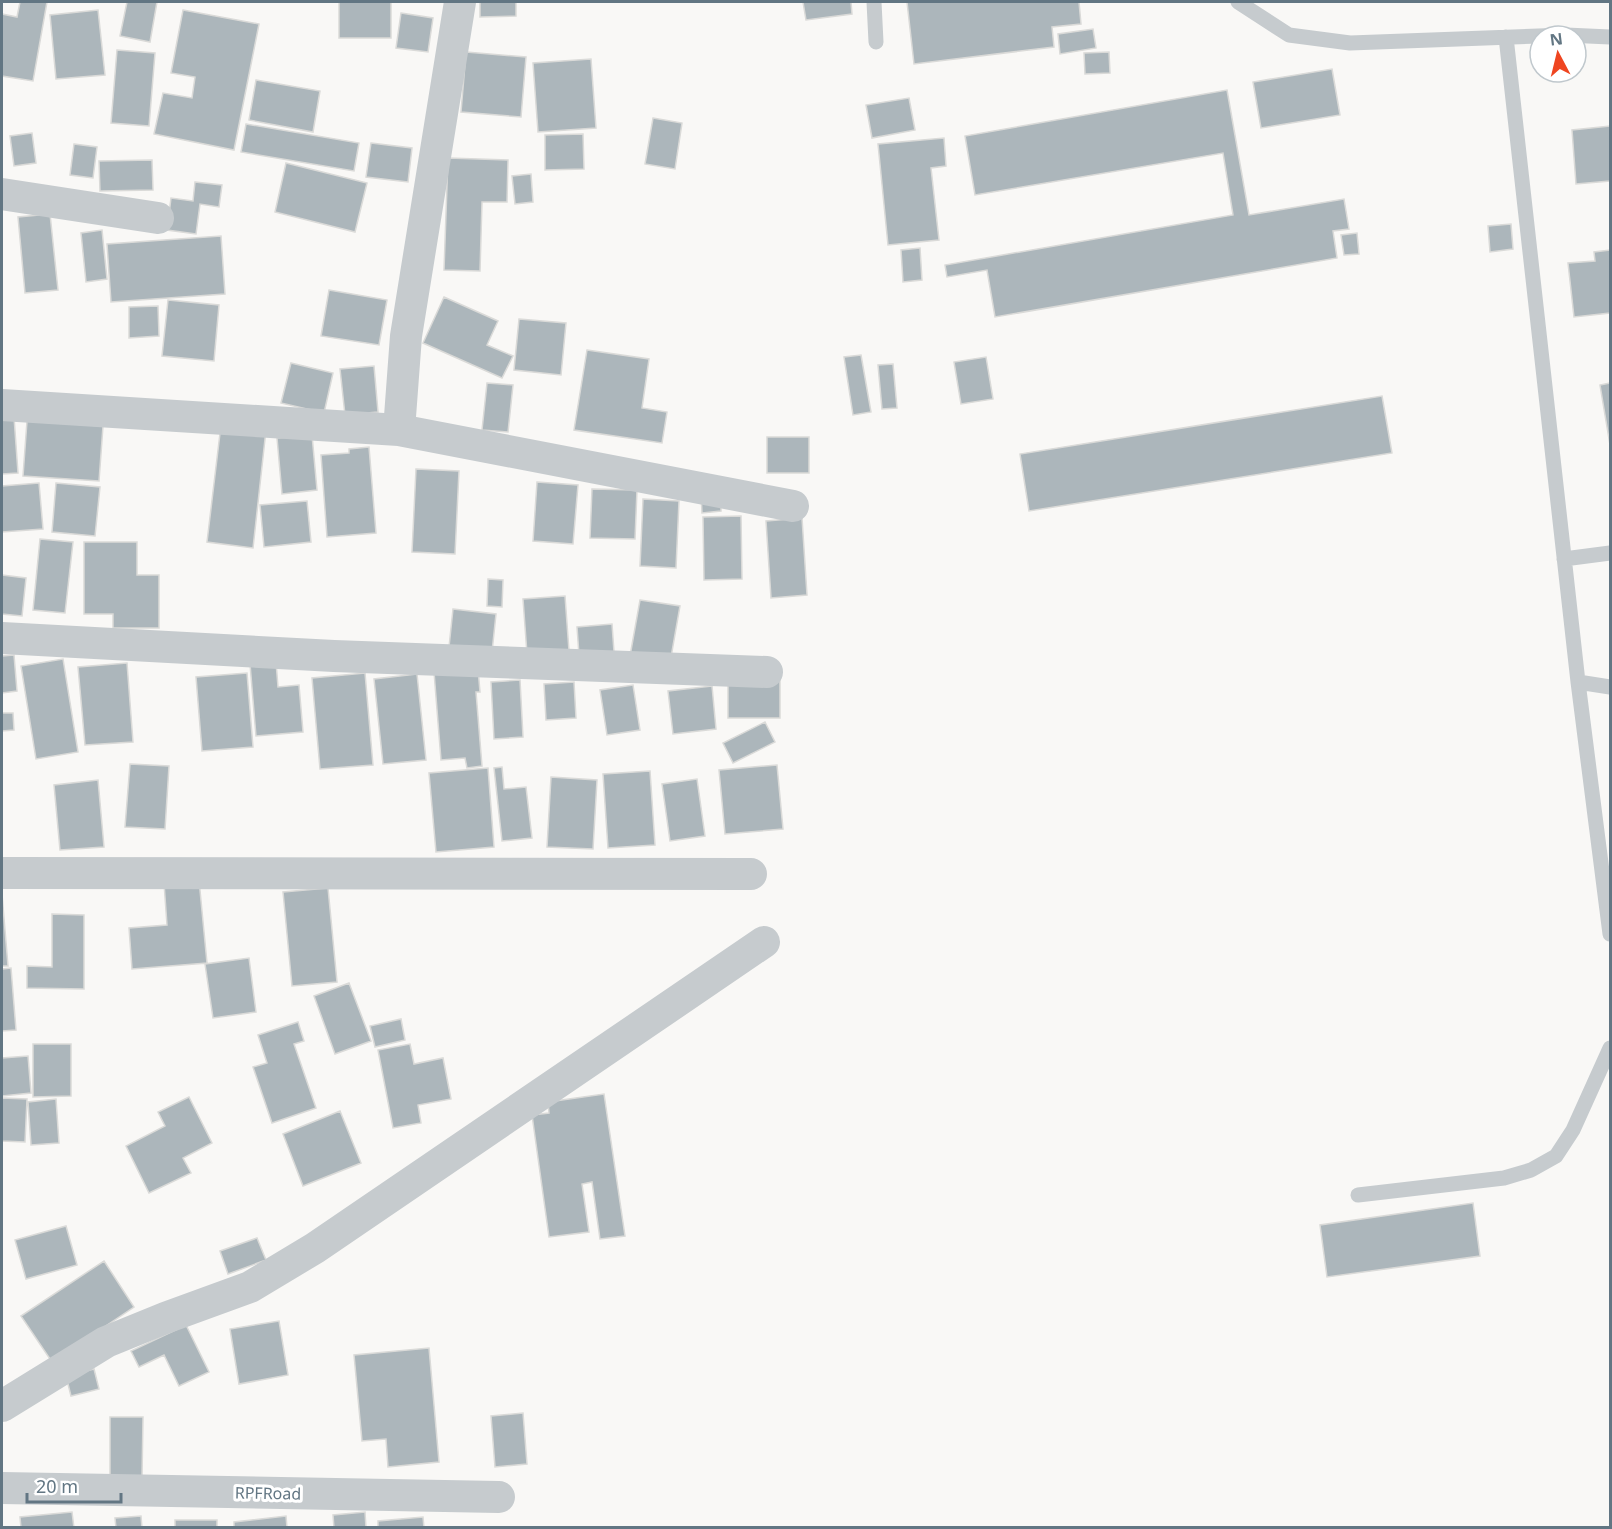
<svg xmlns="http://www.w3.org/2000/svg" width="1612" height="1529" font-family="'Noto Sans',sans-serif">
<rect width="100%" height="100%" fill="#f9f8f6"/>
<path fill="#acb6bb" stroke="#dadad8" stroke-width="1.5" d="M20 2H47L33 81 2 76V14L17 17Z
M127 2H157L150 42 120 36Z
M339 2H391V38H339Z
M480 2H516V16L480 17Z
M803 2H851L852 14 806 20Z
M907 2H1079L1081 24 1052 27 1054 47 914 64Z
M98 10 105 75 56 79 50 15Z
M183 10 259 24 234 150 154 134 163 93 192 98 195 77 171 73Z
M401 13 433 18 428 52 396 48Z
M1093 29 1096 48 1060 54 1058 34Z
M117 50 155 53 149 126 111 123Z
M466 52 526 57 521 117 461 112Z
M1109 52 1110 73 1085 74 1084 53Z
M591 59 596 128 538 132 533 63Z
M1332 69 1340 115 1261 128 1253 82Z
M256 80 320 91 313 132 249 120Z
M1227 90 1249 215 1344 199 1349 229 1333 231 1337 258 995 317 987 270 947 277 945 265 1233 215 1223 153 975 195 965 136Z
M909 98 915 130 872 138 866 105Z
M653 118 682 123 675 169 645 164Z
M246 124 359 143 354 171 241 152Z
M1610 126V181L1576 184 1572 130Z
M32 133 36 163 14 166 10 136Z
M583 134 584 169 545 170V135Z
M944 138 946 166 931 168 939 240 888 245 878 144Z
M371 143 412 148 408 182 366 177Z
M74 144 97 147 93 178 70 175Z
M448 158 508 160 507 202H482L480 271 444 270Z
M152 160 153 190 100 191 99 161Z
M286 163 367 183 355 232 275 212Z
M531 174 533 202 515 204 512 176Z
M195 182 222 185 219 207 200 204 196 234 167 230 171 198 193 201Z
M50 214 58 290 25 293 18 217Z
M1511 224 1513 249 1490 252 1488 226Z
M102 230 107 279 86 282 81 233Z
M1357 233 1359 254 1344 255 1341 235Z
M221 236 225 294 111 302 107 244Z
M920 248 922 280 903 282 901 250Z
M1610 250V313L1574 317 1568 263 1595 261 1594 252Z
M329 290 387 300 379 345 321 336Z
M444 297 498 321 487 345 513 356 502 378 423 343Z
M168 300 219 305 214 361 162 356Z
M158 306 159 336 129 338V307Z
M519 319 566 323 561 375 514 370Z
M587 350 649 359 642 408 667 412 662 443 574 430Z
M861 355 871 412 853 415 844 357Z
M986 357 993 399 961 404 954 362Z
M291 363 333 373 324 413 281 403Z
M893 364 897 408 882 409 878 365Z
M374 366 378 412 345 415 340 369Z
M487 383 513 385 508 432 482 430Z
M1610 383V445L1600 385Z
M1382 396 1392 453 1029 511 1020 454Z
M14 417 18 473 2 474V418Z
M27 421 103 426 99 481 23 476Z
M221 425 266 430 253 548 207 542Z
M312 435 317 490 282 494 277 438Z
M767 437H809V473H767Z
M369 447 376 533 327 537 321 455 349 453V449Z
M416 469 459 471 455 554 412 552Z
M537 482 578 485 573 544 533 541Z
M39 483 43 529 2 532V486Z
M56 483 100 487 95 536 52 532Z
M592 489 637 490 635 539 590 538Z
M721 493V511L702 513 701 494Z
M643 499 679 501 676 568 640 566Z
M307 501 311 542 264 547 260 505Z
M741 516 742 579 704 580 703 517Z
M802 518 807 595 771 598 766 521Z
M40 539 73 542 65 613 33 610Z
M84 542H137V575H159V628H113V614H84Z
M2 575 26 578 22 616 2 614Z
M488 579 503 580 502 607 487 606Z
M565 596 569 651 527 654 523 599Z
M640 600 680 606 670 663 630 656Z
M453 609 496 614 492 652 449 647Z
M612 624 614 652 579 655 577 627Z
M14 655 17 691 2 693V656Z
M63 659 78 752 36 759 21 666Z
M276 662 278 687 299 685 303 732 256 736 250 664Z
M127 663 133 742 85 745 78 667Z
M478 669 480 692H476L482 766 467 768 465 758 441 760 434 672Z
M247 673 253 747 202 751 196 677Z
M365 673 373 765 320 769 312 678Z
M417 674 426 760 383 764 374 679Z
M780 677V718H728V678Z
M520 680 523 737 494 739 491 682Z
M574 682 576 718 546 720 544 684Z
M633 685 640 730 607 735 600 690Z
M712 686 716 729 673 734 668 691Z
M2 713H13L14 730 2 731Z
M765 722 775 742 733 763 723 743Z
M130 764 169 766 165 829 125 827Z
M777 765 783 829 725 834 719 770Z
M502 767 504 789 526 787 532 838 502 841 494 768Z
M488 768 494 847 436 852 429 773Z
M650 771 655 845 608 848 603 774Z
M551 777 597 780 593 849 547 847Z
M697 779 705 836 670 841 662 784Z
M98 780 104 847 60 850 54 785Z
M199 880 207 963 132 969 129 928 167 925 164 883Z
M328 888 337 982 292 986 283 892Z
M2 894 8 966H2Z
M52 914 84 915V989L27 988V966L52 967Z
M249 958 256 1012 213 1018 205 964Z
M11 968 16 1030 2 1031V969Z
M349 983 371 1041 335 1054 314 996Z
M401 1019 405 1040 375 1047 370 1026Z
M298 1022 304 1041 294 1044 316 1108 272 1123 253 1067 267 1063 258 1035Z
M33 1044H71V1096L33 1097Z
M410 1044 414 1064 443 1058 451 1099 418 1105 421 1123 393 1128 378 1050Z
M28 1056 31 1093 2 1096V1058Z
M604 1094 625 1236 600 1239 592 1182 582 1184 589 1232 549 1237 532 1115 549 1113 548 1102Z
M189 1097 212 1143 183 1158 191 1173 149 1193 126 1146 165 1126 158 1112Z
M2 1098 27 1099 25 1142 2 1141Z
M56 1099 59 1143 31 1145 28 1102Z
M340 1111 361 1163 303 1186 283 1134Z
M1473 1203 1480 1256 1327 1277 1320 1225Z
M66 1226 77 1265 26 1279 15 1240Z
M257 1238 266 1260 228 1274 220 1251Z
M104 1261 134 1307 52 1362 21 1316Z
M279 1321 288 1375 239 1384 230 1329Z
M186 1325 209 1372 179 1386 164 1355 139 1367 131 1351Z
M429 1348 439 1462 388 1467 386 1439 362 1441 354 1355Z
M94 1369 99 1389 71 1396 66 1376Z
M523 1413 527 1464 495 1467 491 1416Z
M110 1417H143L142 1478H110Z
M72 1512 74 1528H21L20 1517Z
M365 1512 366 1528H334L333 1515Z
M141 1516 142 1528H116L115 1518Z
M286 1516 287 1528H234V1522Z
M423 1517 424 1528H378V1521Z
M175 1520H217V1528H175Z"/>
<g fill="none" stroke-linecap="round" stroke-linejoin="round">
<path stroke="#c6cbce" stroke-width="15" d="M874 2 876 42
M1238 2 1289 35 1350 43 1566 35 1610 37
M1506 37 1578 682 1610 934
M1564 559 1610 553
M1578 682 1610 687
M1358 1195 1504 1178 1531 1170 1556 1156 1573 1130 1610 1048"/>
<path stroke="#c6cbce" stroke-width="32" d="M2 194 158 218
M2 405 399 430 793 506
M399 430 406 336 460 2
M2 638 334 656 767 672
M2 873 751 874
M2 1406 106 1342 165 1318 250 1287 315 1248 764 942
M2 1488 499 1497"/>
</g>
<g text-anchor="middle" dominant-baseline="central" stroke-width="6" stroke-linejoin="round" paint-order="stroke">
<g font-size="16" fill="#627683" stroke="#fff">
<text transform="translate(268 1493) rotate(1)">RPFRoad</text>
</g>
</g>
<rect width="1612" height="1529" fill="none" stroke="#627683" stroke-width="6"/>
<g transform="translate(1558 54) rotate(353)"><circle r="28" fill="#ffffff" stroke="#c0c8cd" stroke-width="1.5"/>
<path d="M0-4.5L10 22L0 15L-10 22Z" fill="#ef4520"/>
<text y="-9" font-size="16" font-weight="bold" text-anchor="middle" fill="#627683">N</text>
</g>
<path d="M27 1493v9h94v-9" fill="none" stroke="#627683" stroke-width="3"/>
<text x="36" y="1493" font-size="18" fill="#627683" stroke="#ffffff" stroke-width="4.5" paint-order="stroke">20 m</text>
</svg>
